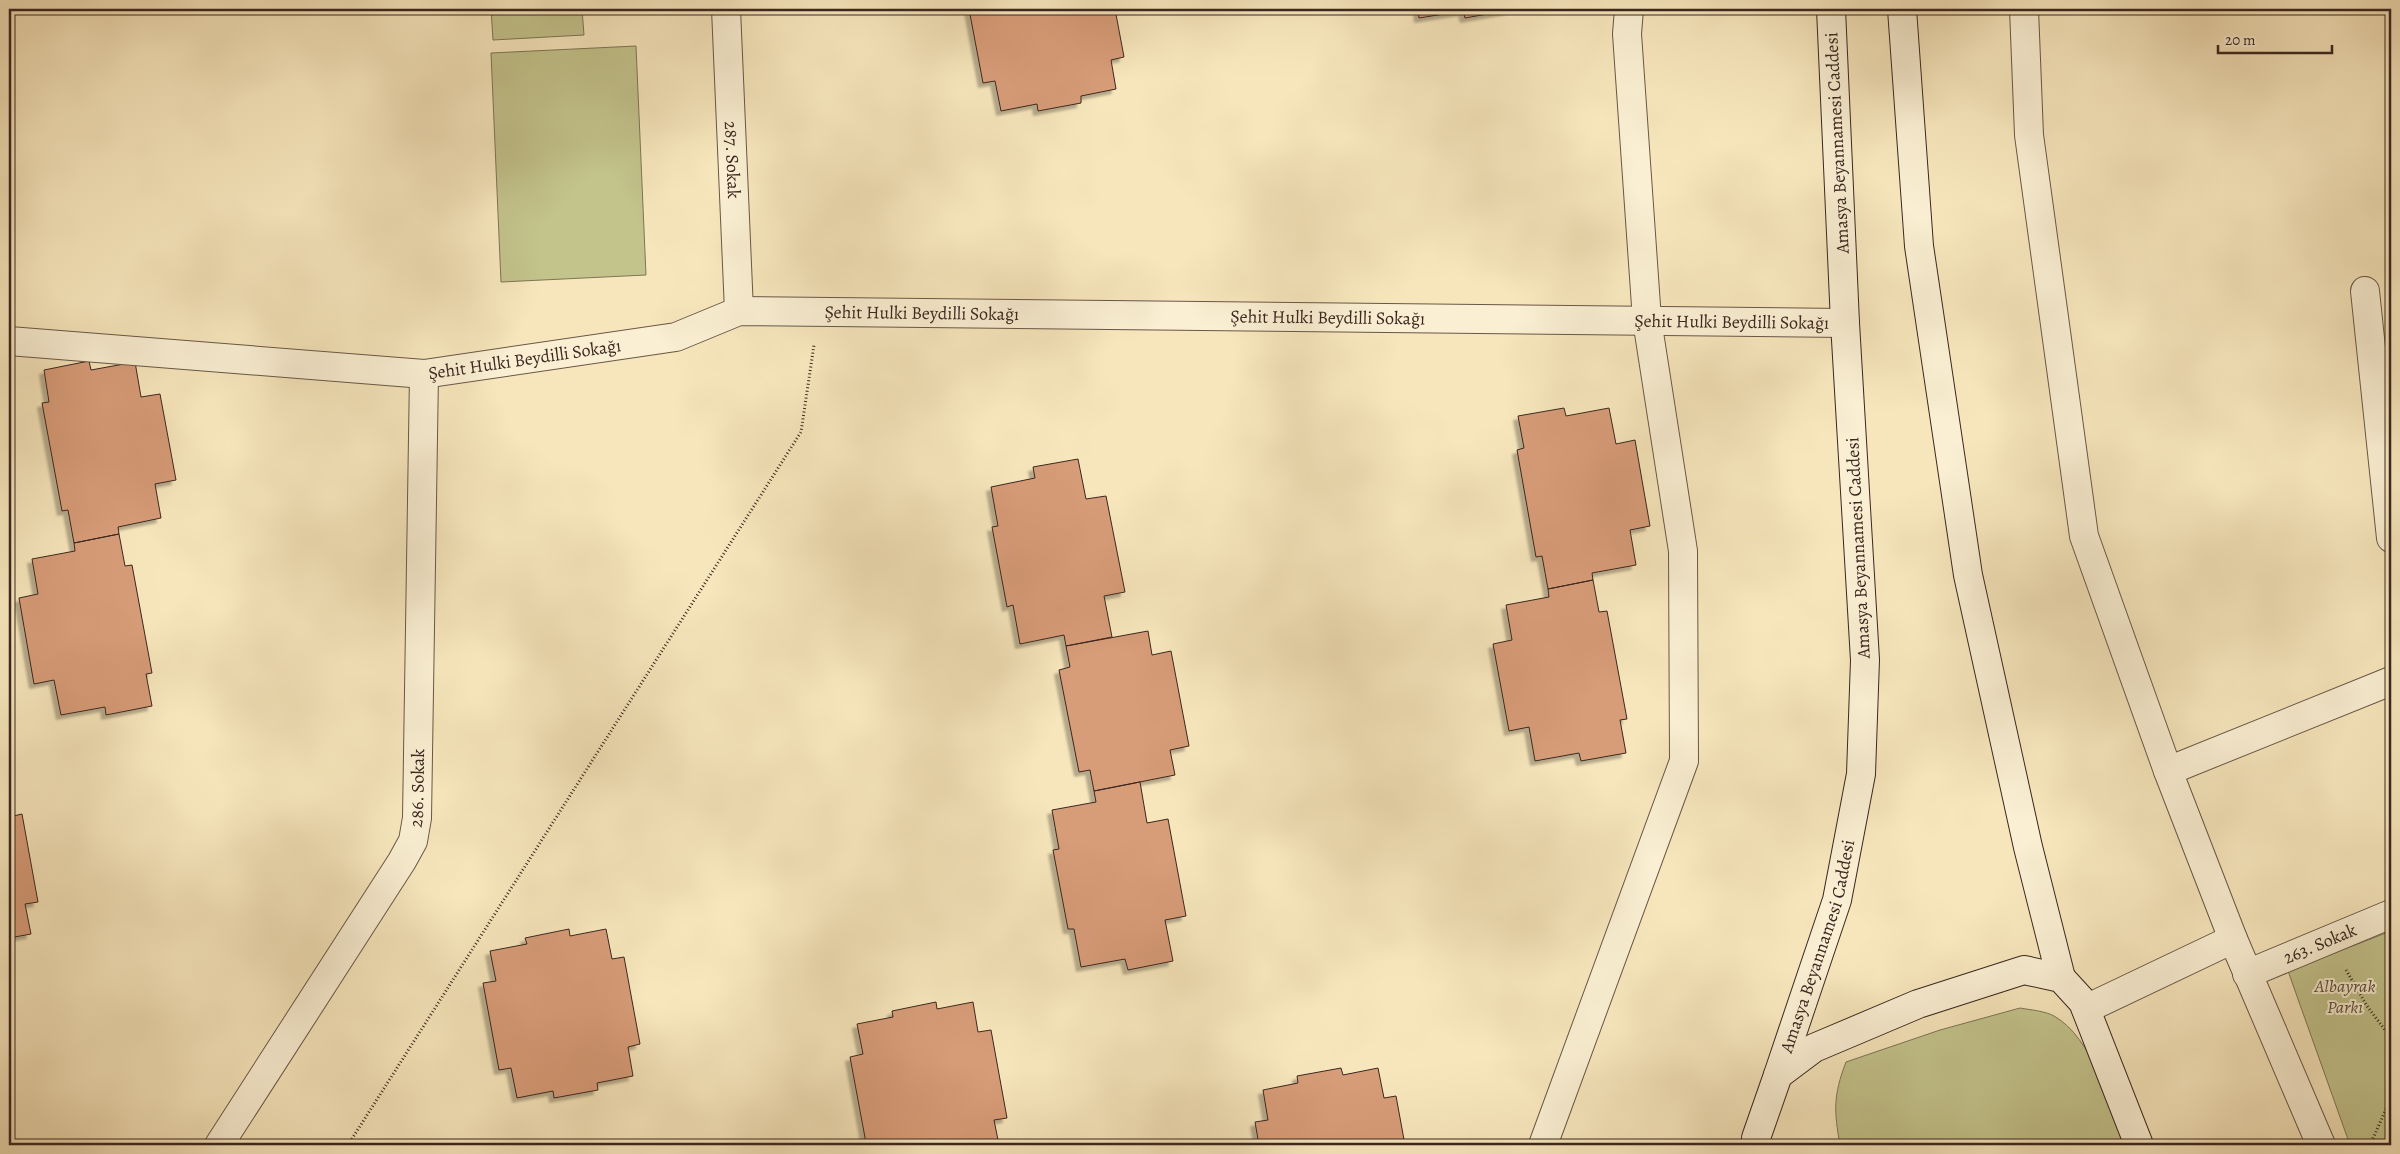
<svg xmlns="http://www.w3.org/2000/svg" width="2400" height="1154" font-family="Alegreya,serif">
<defs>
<filter id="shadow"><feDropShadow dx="-4.5" dy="4.5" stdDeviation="1" flood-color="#0004"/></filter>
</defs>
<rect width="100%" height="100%" fill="#f7e6bc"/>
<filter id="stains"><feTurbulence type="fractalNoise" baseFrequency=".004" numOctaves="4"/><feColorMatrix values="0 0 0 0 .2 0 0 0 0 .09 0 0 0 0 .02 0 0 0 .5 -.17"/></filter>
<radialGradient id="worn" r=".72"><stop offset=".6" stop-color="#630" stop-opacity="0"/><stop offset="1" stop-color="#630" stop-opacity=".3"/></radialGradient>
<path fill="#c3c38c" stroke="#7e7556" d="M491 9H582L584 35 493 40Z
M636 46 646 275 501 282 491 53Z
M2391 931V1145H2350L2288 971Z
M2020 1008C2031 1010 2045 1011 2054 1016 2092 1037 2112 1107 2127 1145H1840C1834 1111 1833 1096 1846 1062L1940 1030Z"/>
<path fill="#d79c78" stroke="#3a2720" filter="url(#shadow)" d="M969 9H1115L1124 57 1111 60 1116 89 1081 96V103L1038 111 1037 104 1001 111 995 81 983 83Z
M1418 9H1510V10L1465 18 1463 11 1419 18Z
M89 361 91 370 135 362 141 397 160 394 176 480 155 484 161 518 118 527 119 534 74 543 68 510 62 511 42 403 49 402 44 370Z
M1564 408 1566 416 1609 408 1616 444 1635 440 1650 526 1630 530 1636 565 1592 573 1593 580 1548 589 1542 556 1536 557 1517 450 1524 448 1518 416Z
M1078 459 1086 499 1106 496 1125 592 1104 596 1112 637 1066 646 1064 635 1020 644 1013 605 1007 607 992 527 998 526 991 487 1035 478 1033 467Z
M119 534 125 566 132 565 152 673 146 674 152 706 106 715 105 707 61 715 54 680 34 684 19 598 38 594 32 559 75 551 74 543Z
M1593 580 1599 612 1607 611 1627 719 1620 720 1626 753 1581 761 1579 753 1535 761 1529 727 1509 731 1493 644 1512 640 1506 605 1549 597 1548 589Z
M1148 631 1152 655 1171 651 1189 746 1170 750 1175 775 1094 791 1090 770 1079 772 1059 670 1070 667 1066 646Z
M1140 782 1147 823 1168 819 1186 916 1165 920 1173 961 1128 970 1125 959 1081 967 1074 929H1068L1053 850 1059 849 1052 810 1096 802 1094 791Z
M9 814V817L22 814 38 902 25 904 31 934 9 938Z
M569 929 570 936 606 929 612 959 624 957 640 1044 628 1047 633 1076 597 1083 598 1090 554 1098 553 1091 517 1098 511 1068 499 1070 483 983 496 981 490 951 527 944 525 938Z
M936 1002 937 1009 973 1002 978 1032 991 1030 1007 1118 994 1120 999 1145H879L878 1141 866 1143 850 1057 863 1054 857 1024 893 1017 892 1011Z
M1341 1068 1343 1075 1378 1068 1384 1098 1396 1096 1405 1145H1259L1255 1122 1268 1120 1263 1090 1298 1083 1297 1076Z"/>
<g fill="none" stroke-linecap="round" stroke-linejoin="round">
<g stroke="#695747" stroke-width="30">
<g id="minor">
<path id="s1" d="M726 9 739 311"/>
<path d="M2024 9 2029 135 2084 536 2168 771 2233 939 2321 1145"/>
<path d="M2365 291 2391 538"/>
<path id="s2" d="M9 341 424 374 676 337 739 311 1845 323"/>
<path d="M2168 771 2391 681"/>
<path id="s3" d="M2247 974 2391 914"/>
<path d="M2086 1009 2233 939"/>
<path id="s4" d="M219 1145 402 861 413 841 417 818 424 374"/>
<path d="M1543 1145 1684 761 1683 551 1647 320 1627 34 1629 9"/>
</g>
</g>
<g stroke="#3a2720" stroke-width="30">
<g id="secondary">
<path d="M1902 9 1919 246 1968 575 2028 847 2061 978"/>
<path id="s5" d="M1778 1075 1837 900 1861 774 1865 660 1845 323 1831 9"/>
<path d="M1758 1145 1756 1138 1778 1075 1814 1048 1918 1004 2024 970 2061 978 2083 1002 2139 1145"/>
</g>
</g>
<path stroke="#3a2720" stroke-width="3" stroke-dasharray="1 2.5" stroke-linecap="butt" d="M2346 970 2367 1006 2391 1038
M348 1145 801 432 814 345
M2370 1145 2391 1098"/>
<use href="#minor" stroke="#faefd3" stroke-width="28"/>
<use href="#secondary" stroke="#faefd3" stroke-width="28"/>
</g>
<g text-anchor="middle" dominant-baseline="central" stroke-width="4" stroke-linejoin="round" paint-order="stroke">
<g font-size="18" fill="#3a2720" stroke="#faefd3">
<text transform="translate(1837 143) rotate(-93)">Amasya Beyannamesi Caddesi</text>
<text stroke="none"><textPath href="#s1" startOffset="151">287. Sokak</textPath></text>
<text stroke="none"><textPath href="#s2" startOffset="922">Şehit Hulki Beydilli Sokağı</textPath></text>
<text stroke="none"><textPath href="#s2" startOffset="1328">Şehit Hulki Beydilli Sokağı</textPath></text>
<text stroke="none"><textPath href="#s2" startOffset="1732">Şehit Hulki Beydilli Sokağı</textPath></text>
<text stroke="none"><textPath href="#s2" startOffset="518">Şehit Hulki Beydilli Sokağı</textPath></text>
<text transform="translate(1858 548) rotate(-93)">Amasya Beyannamesi Caddesi</text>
<text stroke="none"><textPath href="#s4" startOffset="414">286. Sokak</textPath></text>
<text stroke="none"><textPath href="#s3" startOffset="79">263. Sokak</textPath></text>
<text stroke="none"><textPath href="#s5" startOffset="135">Amasya Beyannamesi Caddesi</textPath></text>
</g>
<g font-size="18" font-style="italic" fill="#5c4e3b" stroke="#faefd3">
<text x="2345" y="986">Albayrak<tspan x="2345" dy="21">Parkı</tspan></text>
</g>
</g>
<rect width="2400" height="1154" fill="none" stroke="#f7e6bc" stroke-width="30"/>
<rect x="10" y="10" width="2380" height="1134" fill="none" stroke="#3a2720" stroke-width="2.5"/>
<rect x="15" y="15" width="2370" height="1124" fill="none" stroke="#3a2720"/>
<path d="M2218 45v8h114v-8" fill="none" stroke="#3a2720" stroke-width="2.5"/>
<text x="2225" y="45" font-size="15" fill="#3a2720" stroke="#faefd3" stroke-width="4" paint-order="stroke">20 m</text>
<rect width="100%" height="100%" filter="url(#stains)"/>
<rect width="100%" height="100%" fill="url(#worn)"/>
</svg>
